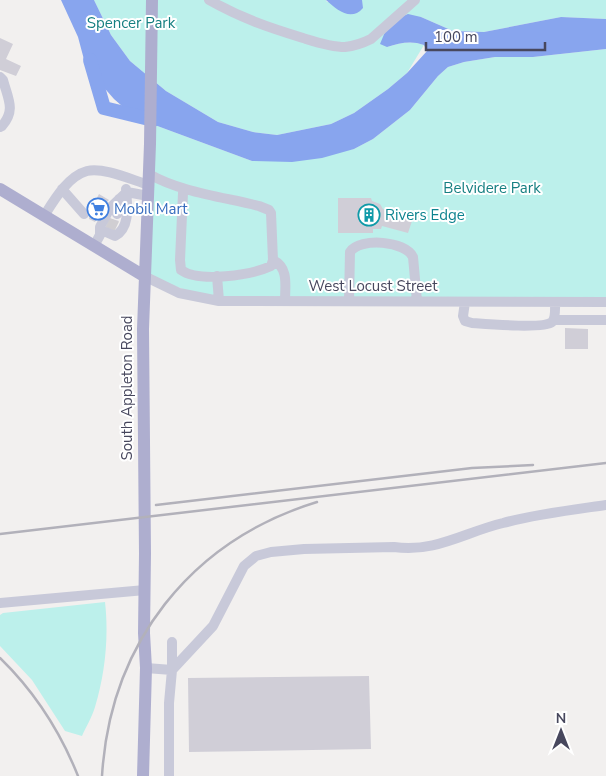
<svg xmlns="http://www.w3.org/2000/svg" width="606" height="776" font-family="'Nunito Sans',sans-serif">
<rect width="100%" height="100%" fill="#f2f0ef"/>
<path fill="#bcf0eb" d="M94 0H326L327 2 360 0H606V19L561 17 484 32 453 31 421 17 387 47C400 43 411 40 424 45L407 73 388 89 354 113 331 124 277 135 253 132 218 122 166 91 130 61 111 35Z
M606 49V302L219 301 144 276 152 124 252 161 354 149 373 139 410 110 438 76 448 67 464 62 495 57H533Z
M105 602C109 637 105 674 95 707 92 717 86 727 82 736L65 731 32 680 0 646V615L3 613Z"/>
<path fill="#88a5ee" d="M61 0H94L111 35 130 61 166 91 218 122 253 132 277 135 331 124 354 113 388 89 407 73 427 51 424 45C411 40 400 43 387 47L380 44 385 32 401 17 408 14 421 17 453 31 484 32 561 17 606 19V49L533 57H495L464 62 448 67 438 76 410 110 373 139 354 149 322 158 292 162 252 161 152 124 130 113 114 99 86 67 78 37Z
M326 0H362L363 8C351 22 337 10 326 0Z"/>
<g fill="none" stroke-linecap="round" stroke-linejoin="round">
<path stroke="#88a5ee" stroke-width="14" d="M90 60 104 108 153 120"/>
</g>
<path fill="#d0ced7" d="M0 38 13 44 6 59 21 66 16 76 0 70Z
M99 194 109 200 104 205 95 222 89 219 90 211Z
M338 198H371L372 201 380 204 383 209 413 218 408 233 382 226 381 229H373V233H338Z
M112 219 119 221 114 228 108 226Z
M565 328 588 329V349H565Z
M369 676 371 749 189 752 188 678Z"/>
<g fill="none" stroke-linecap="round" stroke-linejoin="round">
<path stroke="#d0ced2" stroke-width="10" stroke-dasharray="10 5" stroke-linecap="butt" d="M110 229 117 214"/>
<path stroke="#c8c9d9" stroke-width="10" d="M209 0C241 18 267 27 303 38 316 42 331 47 345 47 354 46 363 43 371 39L415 0
M0 77 3 80C8 99 16 110 2 126L0 127
M149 174C180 192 223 197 259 206L269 210 271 213 273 260 271 266C252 275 199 283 181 270L180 260 183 193 184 190
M62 189 84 214
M117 214 119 199
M44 216C54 200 68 176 87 171 104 167 132 180 149 185
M106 232 115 236C131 227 127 204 126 189
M94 246 100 235V227L110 208 127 192 148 196
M273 260C289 268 285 285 285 301
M144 276 179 293 219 301 606 302
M217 276 219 301
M349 301 350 252C360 237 406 241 413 257L417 301
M465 302 463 316 465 321 472 323C486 324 544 329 552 322 556 318 555 307 555 302
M554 320H606
M0 603 145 590
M146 668 172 670 213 626 244 566 256 556 271 552 304 549 394 547C435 553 465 532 503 523 537 514 571 510 606 505
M169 776V703L172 670V642"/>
<path stroke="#aeaecf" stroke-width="12" d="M0 189 144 276
M143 776 146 668 144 633 145 553 143 329 150 144 152 0"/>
<path stroke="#b2b1ba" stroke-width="2.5" d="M156 505 472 468 533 465
M0 534 606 463
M0 658C35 692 60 731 78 776
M102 776C110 644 190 541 317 502"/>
</g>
<defs>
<g id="supermarket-ring" transform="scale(1.125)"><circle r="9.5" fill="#fff" stroke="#3f7fe0" stroke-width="1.5"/><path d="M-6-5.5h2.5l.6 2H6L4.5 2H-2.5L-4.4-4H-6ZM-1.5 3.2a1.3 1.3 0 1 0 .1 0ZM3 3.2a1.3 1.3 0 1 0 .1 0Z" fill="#3f7fe0"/></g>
<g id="building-ring" transform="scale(1.125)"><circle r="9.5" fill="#fff" stroke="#0f9aa8" stroke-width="1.5"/><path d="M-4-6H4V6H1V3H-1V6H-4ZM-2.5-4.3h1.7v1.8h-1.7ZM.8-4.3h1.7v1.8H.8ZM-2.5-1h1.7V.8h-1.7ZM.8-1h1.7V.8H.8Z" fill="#0f9aa8"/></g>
</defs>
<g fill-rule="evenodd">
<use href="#supermarket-ring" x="98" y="209"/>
<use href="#building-ring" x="369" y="215"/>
</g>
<g text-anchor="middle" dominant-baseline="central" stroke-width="4" stroke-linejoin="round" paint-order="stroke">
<g font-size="15" fill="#157f81" stroke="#fff">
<text x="131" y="23">Spencer Park</text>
<text x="492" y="188">Belvidere Park</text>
</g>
<g font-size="15" fill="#366cbe" stroke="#fff" text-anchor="start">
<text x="114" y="209">Mobil Mart</text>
</g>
<g font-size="15" fill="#0d838f" stroke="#fff" text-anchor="start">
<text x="385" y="215">Rivers Edge</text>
</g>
<g font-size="15" fill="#47475d" stroke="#fff">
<text x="373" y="286">West Locust Street</text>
<text transform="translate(127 388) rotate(-90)">South Appleton Road</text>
</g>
</g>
<g transform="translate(561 731)" stroke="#ffffff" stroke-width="4" paint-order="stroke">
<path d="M0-4L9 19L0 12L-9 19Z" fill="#47475d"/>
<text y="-8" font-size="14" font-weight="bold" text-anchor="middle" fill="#47475d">N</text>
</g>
<path d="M426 42v8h119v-8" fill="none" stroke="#47475d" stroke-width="2.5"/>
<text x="434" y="42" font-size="15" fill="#47475d" stroke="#ffffff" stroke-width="4" paint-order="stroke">100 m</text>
</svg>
